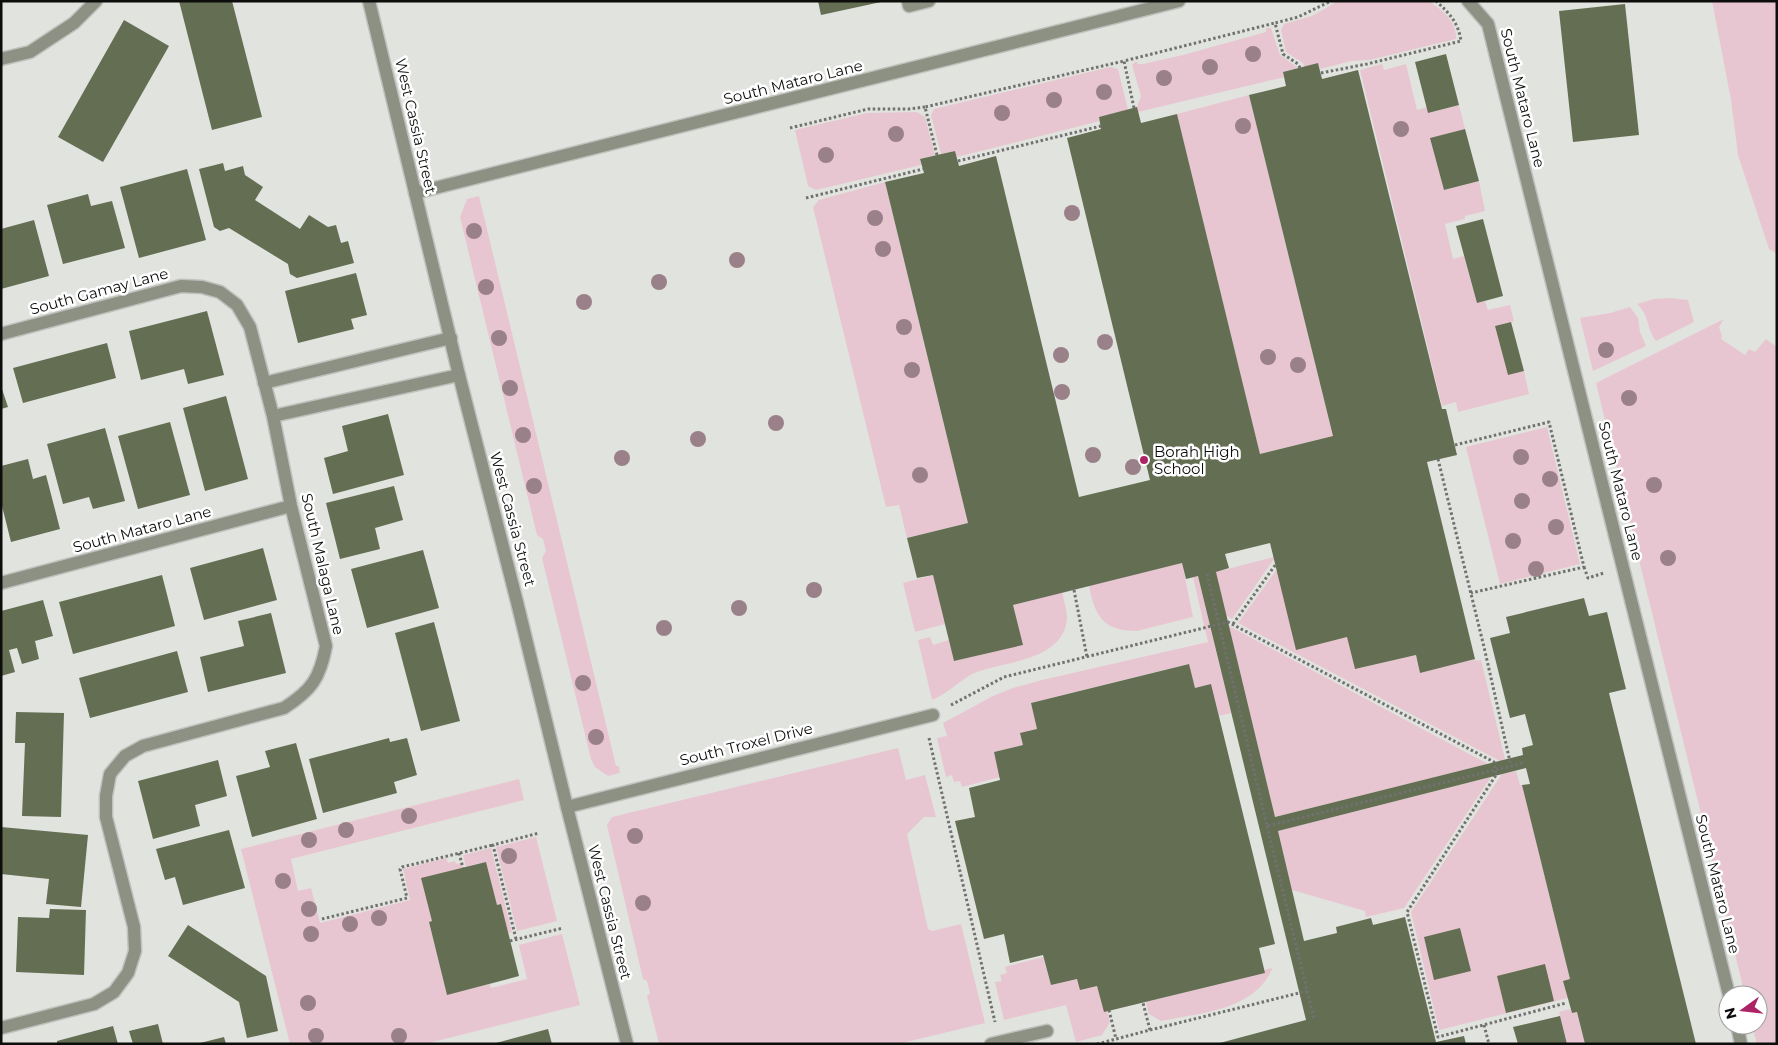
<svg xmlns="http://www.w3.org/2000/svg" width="1778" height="1045" font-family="Montserrat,sans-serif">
<rect width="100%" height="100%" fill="#e1e3df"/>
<path fill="#e8c6d1" d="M1338 1H1429C1442 10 1457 21 1456 39L1369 60 1351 61 1320 69 1318 63 1304 67 1303 63 1286 52 1281 30 1284 24 1312 16Z
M1712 1H1777V254L1769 249 1738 155 1731 100Z
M1266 28H1271L1280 55 1297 67V68L1283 72 1285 77 1138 112 1137 107 1141 96 1132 65 1136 61 1138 64H1143L1183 55 1266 32Z
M1382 64 1384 70 1406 64 1417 110 1427 107 1429 113 1459 105 1465 129 1431 138 1444 190 1479 181 1485 211 1465 216V219L1445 224 1453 259 1464 256 1477 303 1485 301 1488 310 1510 305 1514 321 1495 326 1508 375 1524 371 1529 394 1458 412 1456 402 1442 406 1360 70Z
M1110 67 1118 69 1128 110 1099 117 1100 121 957 157 955 151 941 154 931 115 934 109Z
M1249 95 1333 436 1260 454 1177 114Z
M917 112 925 117 935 155 920 159 921 165 816 190 808 186 795 130 867 113Z
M885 182 968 523 907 538 899 505 886 507 813 207 819 200Z
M479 196 616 766H619L620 773 608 776 595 767 591 759 542 558 546 551 543 539 537 535 460 217 467 199Z
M1670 298 1688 300 1694 322 1656 341C1646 328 1650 316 1637 304L1654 299Z
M1630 307 1638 318 1640 332 1646 346 1593 371 1580 318 1610 313Z
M1724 319 1719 327 1722 336 1721 339 1745 355 1749 349 1755 352 1766 339 1777 347V1044H1757L1752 1025H1758V995H1745L1596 383Z
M1547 427 1580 564 1500 584 1466 447Z
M1274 557V559L1232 619 1226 615 1216 572Z
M1182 563 1193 617 1137 631C1103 631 1095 616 1089 586Z
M1277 569 1297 649 1347 637 1355 669 1416 655 1420 673 1475 659 1476 661 1481 660 1505 759 1500 761 1238 623Z
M933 575 945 624 915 632 903 583Z
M1198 576 1231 713 1219 716 1211 685 1195 688 1188 664 1031 703 1037 729 1023 745 994 752 1000 777 962 787 960 781 954 782 952 775 946 777 937 738 947 736 943 723 993 696 1013 688 1042 680 1208 642 1193 577Z
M1062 592C1064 601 1067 610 1067 619 1063 660 1008 661 977 672 963 677 949 693 932 700L918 640 930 637 933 645 949 640 954 661 1022 645 1013 605Z
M1229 626 1488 764 1275 817Z
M898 748 906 780 925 775 936 817H924L907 834 928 929 932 931 961 924 985 1023 898 1044H659L647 996 650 993 647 981 643 979 607 825 612 817Z
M1516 771 1520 785H1522L1570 979 1568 998 1439 1030 1411 912 1502 774Z
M1491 777 1404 908 1366 917 1365 911 1292 890 1278 831Z
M519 779 524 800 291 859 298 891 311 888 320 923 410 900 403 869 446 858 448 863 455 861 456 864 461 863 462 868 432 921 429 923 447 994 490 984 491 988 527 979 519 945 562 934 580 1005 425 1044H290L241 849Z
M536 837 557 921 517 931 496 847Z
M491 848 512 932 508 933 497 905 486 862 466 867 463 855Z
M1043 957 1051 985 1077 979 1097 986 1104 1011H1107L1110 1022 1102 1035 1076 1042 1066 1005 1004 1020 995 982 1002 981 1000 975 1007 973 1005 967Z
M1271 968 1272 969C1255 1010 1200 1013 1161 1021L1149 1014 1146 1002 1265 973 1264 970Z
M1570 1009 1572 1013 1577 1012 1585 1044H1567L1559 1012Z"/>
<path fill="#636e52" d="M179 1H232L262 117 212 130Z
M818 1H881V2L821 15Z
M1625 4 1639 135 1573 142 1559 11Z
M124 20 169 46 103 162 58 137Z
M1446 54 1459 105 1428 113 1415 62Z
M1318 63 1322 79 1358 70 1442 409H1446L1457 455 1427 462 1475 659 1420 673 1416 655 1355 669 1347 637 1296 650 1270 543 1225 554 1229 568 1216 572 1275 817 1523 755 1522 748 1533 745 1525 714 1510 718 1490 638 1510 633 1506 617 1584 598 1589 616 1607 612 1626 689 1609 693 1696 1044H1585L1577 1012 1572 1013 1563 981 1570 979 1522 785 1530 784 1526 768 1278 831 1304 941 1337 933 1336 927 1371 918 1373 925 1405 917 1436 1042 1464 1036 1466 1044H1216L1306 1020 1198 576 1186 579 1182 563 1013 605 1023 645 954 661 933 575 917 578 907 538 968 523 885 182 924 173 920 159 937 155 955 151 959 166 996 156 1079 497 1150 480 1067 138 1101 129 1099 117 1137 107 1141 123 1177 114 1260 454 1333 436 1249 95 1286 86 1283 72Z
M1465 129 1479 181 1444 190 1430 138Z
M223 163 225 171 243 166 245 175 263 187 255 200 300 229 309 215 328 227 336 225 341 243 348 241 354 263 297 278 290 274 288 264 229 228 220 231 214 227 199 169Z
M187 169 206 240 139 258 120 187Z
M88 194 91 206 112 201 125 248 63 264 47 205Z
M1483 219 1503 296 1477 303 1456 226Z
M34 220 49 276 1 289V229Z
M356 273 367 315 351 319 354 329 298 343 285 291Z
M207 311 224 375 188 384 184 369 141 380 129 331Z
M1511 322 1524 371 1508 375 1495 326Z
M107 343 116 378 23 403 13 368Z
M1 386 8 407 1 409Z
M226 396 248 479 205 491 183 408Z
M388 414 404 475 333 494 324 458 348 451 342 426Z
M170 422 190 495 138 509 118 436Z
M105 428 125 501 93 509 89 497 63 504 47 444Z
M28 459 33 479 46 475 60 529 11 542 1 502V466Z
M394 486 403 520 375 528 380 549 340 559 326 503Z
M263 548 277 600 204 620 190 568Z
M423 550 439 608 367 628 351 569Z
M162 575 175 626 73 654 59 602Z
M43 600 53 636 35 641 39 659 22 664 17 648 9 650 15 672 1 676V611Z
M271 613 286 673 208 692 200 657 244 646 238 621Z
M434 622 460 721 421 731 395 633Z
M177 651 188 692 90 718 79 678Z
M1189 664 1195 688 1211 684 1275 944 1259 948 1265 973 1104 1012 1097 986 1080 990 1077 979 1051 985 1043 955 1010 963 1004 934 984 939 955 821 975 817 969 788 1000 780 994 752 1023 745 1020 733 1037 729 1031 703Z
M16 712 64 713 61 817 22 816 25 743H15Z
M389 738 390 742 407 738 417 775 394 782 397 793 323 813 309 759Z
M296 743 317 819 252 837 236 776 270 767 265 751Z
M218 760 227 796 195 805 200 826 153 839 138 781Z
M1 827 88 835 81 907 46 904 49 879 1 874Z
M229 830 245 888 183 905 175 877 165 880 156 849Z
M486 862 497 905 501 904 519 976 447 995 429 922 432 921 421 878Z
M50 909 86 910 84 975 16 972 18 917 49 918Z
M188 925 266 976 278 1031 247 1038 239 1002 168 956Z
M1460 928 1471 971 1434 980 1424 937Z
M1545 964 1554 1001 1506 1013 1497 976Z
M1560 1016 1567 1044H1518L1513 1027Z
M158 1024 163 1044H133L129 1031Z
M113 1026 118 1044H57V1041Z
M548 1029 552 1044H496V1043Z
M224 1037 226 1044H200V1043Z"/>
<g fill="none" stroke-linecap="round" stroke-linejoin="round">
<g stroke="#bfc1bd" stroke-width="15">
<path id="service" d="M908 1 909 6 929 1
M1 59 30 52 74 23 96 1
M991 1044 1047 1031"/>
</g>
<g stroke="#bfc1bd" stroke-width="15">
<path id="minor" d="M1468 1 1488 24 1729 995
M415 193 1179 1
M1 334 181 286 202 287 220 292 237 305 250 327 273 416 291 506 326 646C320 678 312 690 284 708L143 746 125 756 110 774 106 796V817L134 927 135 951 128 973 114 992 94 1004 1 1028
M264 383 451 338
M273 416 459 375
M1 583 291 506
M567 807 933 715
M1737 1025 1741 1044"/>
</g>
<g stroke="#bfc1bd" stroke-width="15">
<path id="tertiary" d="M369 1 459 375 517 602 567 807 627 1044"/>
</g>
<path stroke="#717270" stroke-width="3" stroke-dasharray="2.5 2.5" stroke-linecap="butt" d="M1300 68 1298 64 1283 54 1275 23 1298 17 1331 1
M1321 73 1367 64 1461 41C1458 22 1450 14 1436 1
M1134 108 1124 61 1275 23
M790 128 868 109H909L925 107
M937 155 925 107 1124 61
M958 161 1101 126
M806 198 923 169
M1455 445 1549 422 1584 567 1471 593
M1438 459 1484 647 1511 766 1525 762
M1584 567 1588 578 1604 573
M1207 574 1267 826 1511 766
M1074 590 1087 657
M1233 624 1276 564
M951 705 1004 677 1228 622 1494 762 1496 775 1407 912 1438 1037 1566 1003
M929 738 995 1022
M1267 826 1314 1019
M459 853 463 868
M322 919 407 898 400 869 402 867 493 845
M516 939 493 845 539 833
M510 941 563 928
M1109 1010 1116 1039 1150 1030 1143 1003
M1484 1025 1489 1044
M1150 1030 1307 991
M1097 1044 1116 1039"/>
<use href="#service" stroke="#8c9184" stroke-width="12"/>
<use href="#minor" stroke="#8c9184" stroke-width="12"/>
<use href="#tertiary" stroke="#8c9184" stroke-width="12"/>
</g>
<g fill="#9a8089">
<circle cx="1253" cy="54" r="8"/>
<circle cx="1210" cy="67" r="8"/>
<circle cx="1164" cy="78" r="8"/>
<circle cx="1104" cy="92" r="8"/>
<circle cx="1054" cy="100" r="8"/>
<circle cx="1002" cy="113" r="8"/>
<circle cx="1243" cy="126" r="8"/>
<circle cx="1401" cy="129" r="8"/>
<circle cx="896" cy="134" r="8"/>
<circle cx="826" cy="155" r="8"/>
<circle cx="1072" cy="213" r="8"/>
<circle cx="875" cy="218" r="8"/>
<circle cx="474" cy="231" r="8"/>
<circle cx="883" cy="249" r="8"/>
<circle cx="737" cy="260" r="8"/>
<circle cx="659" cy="282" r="8"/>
<circle cx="486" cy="287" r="8"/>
<circle cx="584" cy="302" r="8"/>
<circle cx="904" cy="327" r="8"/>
<circle cx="499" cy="338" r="8"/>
<circle cx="1105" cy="342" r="8"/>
<circle cx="1606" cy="350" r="8"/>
<circle cx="1061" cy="355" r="8"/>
<circle cx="1268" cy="357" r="8"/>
<circle cx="1298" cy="365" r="8"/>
<circle cx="912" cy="370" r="8"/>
<circle cx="510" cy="388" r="8"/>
<circle cx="1062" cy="392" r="8"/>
<circle cx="1629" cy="398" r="8"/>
<circle cx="776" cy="423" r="8"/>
<circle cx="523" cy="435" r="8"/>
<circle cx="698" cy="439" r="8"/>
<circle cx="1093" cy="455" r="8"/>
<circle cx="1521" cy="457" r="8"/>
<circle cx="622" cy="458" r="8"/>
<circle cx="1133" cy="467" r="8"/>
<circle cx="920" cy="475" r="8"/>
<circle cx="1550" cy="479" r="8"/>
<circle cx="1654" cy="485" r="8"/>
<circle cx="534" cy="486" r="8"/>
<circle cx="1522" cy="501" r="8"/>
<circle cx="1556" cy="527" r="8"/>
<circle cx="1513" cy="541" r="8"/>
<circle cx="1668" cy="558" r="8"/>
<circle cx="1536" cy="569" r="8"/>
<circle cx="814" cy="590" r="8"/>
<circle cx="739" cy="608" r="8"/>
<circle cx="664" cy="628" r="8"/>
<circle cx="583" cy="683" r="8"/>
<circle cx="596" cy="737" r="8"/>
<circle cx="409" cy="816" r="8"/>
<circle cx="346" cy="830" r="8"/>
<circle cx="635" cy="836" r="8"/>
<circle cx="309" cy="840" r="8"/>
<circle cx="509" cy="856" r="8"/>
<circle cx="283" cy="881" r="8"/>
<circle cx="643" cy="903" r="8"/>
<circle cx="309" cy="909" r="8"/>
<circle cx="379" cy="918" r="8"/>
<circle cx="350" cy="924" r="8"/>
<circle cx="311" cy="934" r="8"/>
<circle cx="308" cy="1003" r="8"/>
<circle cx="316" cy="1036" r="8"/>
<circle cx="399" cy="1036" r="8"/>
</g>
<circle fill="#ac2366" stroke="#fff" stroke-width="2" cx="1144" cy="460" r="5"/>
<g text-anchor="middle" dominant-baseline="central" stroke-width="5" stroke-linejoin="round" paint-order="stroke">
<g font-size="15" fill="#0d0d0c" stroke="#fff">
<text transform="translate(793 82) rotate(-14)">South Mataro Lane</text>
<text transform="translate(1523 98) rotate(76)">South Mataro Lane</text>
<text transform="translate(416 126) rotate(77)">West Cassia Street</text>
<text transform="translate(99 291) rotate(-15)">South Gamay Lane</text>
<text transform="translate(1621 491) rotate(76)">South Mataro Lane</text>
<text transform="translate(513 519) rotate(75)">West Cassia Street</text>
<text transform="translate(142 529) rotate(-15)">South Mataro Lane</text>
<text transform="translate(323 564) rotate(77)">South Malaga Lane</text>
<text transform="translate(746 744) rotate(-14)">South Troxel Drive</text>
<text transform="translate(1718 884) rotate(76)">South Mataro Lane</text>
<text transform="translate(610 912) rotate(76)">West Cassia Street</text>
</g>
<g font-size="15" fill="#0d0d0c" stroke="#fff" text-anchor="start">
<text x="1154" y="451">Borah High<tspan x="1154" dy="17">School</tspan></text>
</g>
</g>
<rect width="1778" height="1045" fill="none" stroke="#0d0d0c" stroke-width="5"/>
<g transform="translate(1743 1010) rotate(255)"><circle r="24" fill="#ffffff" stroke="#9e9e9e"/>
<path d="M0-4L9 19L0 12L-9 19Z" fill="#ac2366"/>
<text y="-8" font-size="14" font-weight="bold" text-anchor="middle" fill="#0d0d0c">N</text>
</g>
</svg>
